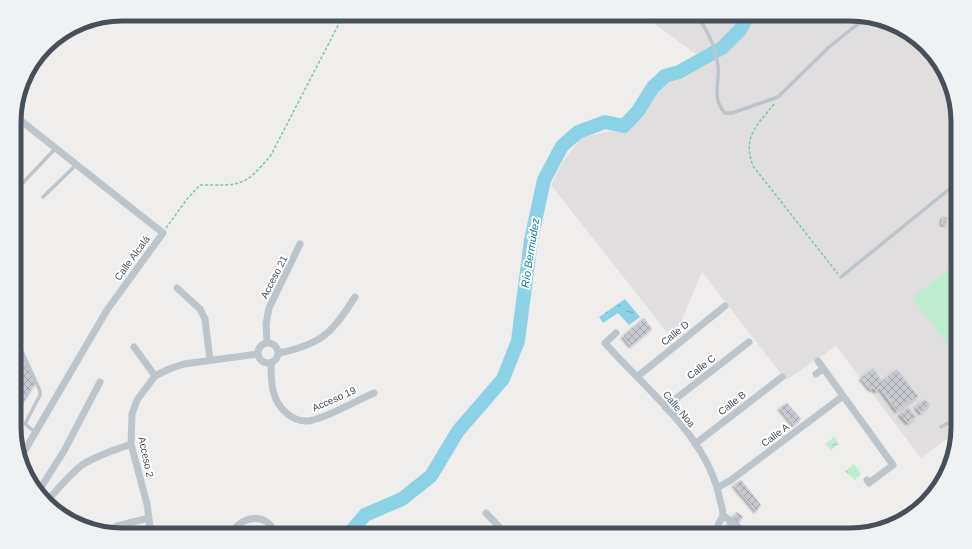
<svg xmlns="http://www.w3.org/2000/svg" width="972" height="549" font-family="Arial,sans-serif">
<defs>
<pattern id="park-crowns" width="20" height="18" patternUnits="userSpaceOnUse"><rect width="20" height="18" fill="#bdecd0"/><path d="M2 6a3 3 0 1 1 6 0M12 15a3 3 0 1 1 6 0" fill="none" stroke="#a4ccb5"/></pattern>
<pattern id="water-ripples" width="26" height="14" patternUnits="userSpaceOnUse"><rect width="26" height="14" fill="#8cd2e7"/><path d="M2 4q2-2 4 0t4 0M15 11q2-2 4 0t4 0" fill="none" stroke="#74adbe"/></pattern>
<pattern id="building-cross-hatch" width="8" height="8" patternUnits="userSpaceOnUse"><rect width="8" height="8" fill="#c7c9d0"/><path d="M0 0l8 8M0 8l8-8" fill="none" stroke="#a3a6ac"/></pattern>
<filter id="shadow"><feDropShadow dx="-2" dy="2" stdDeviation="1" flood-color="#0004"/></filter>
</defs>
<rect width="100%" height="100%" fill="#f0eded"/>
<path fill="#e1dedf" d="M641 14H850L904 28 940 62 958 115V430L921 458 836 346 786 380 702 272 673 340 551 185 564 160 582 137 626 128 639 114 656 88 667 80 683 77 707 62Z"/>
<path fill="#bdecd0" d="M958 262V358L912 298Z"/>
<path fill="url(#park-crowns)" d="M834 437 839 444 831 450 825 444Z
M854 464 861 474 855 480 845 471Z"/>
<path fill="url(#water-ripples)" d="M625 299 640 317 629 325 618 313 603 323 599 317Z"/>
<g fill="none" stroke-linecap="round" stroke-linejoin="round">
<path stroke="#8cd2e7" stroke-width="14" d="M348 535 365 515 402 499 431 476 458 431 503 379 518 341 531 240 544 180 562 146 578 132 605 122 624 126 638 111 653 87 665 76 679 72 722 48 740 30 749 14"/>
</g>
<path fill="url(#building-cross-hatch)" stroke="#d2d4d9" filter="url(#shadow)" d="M843 14H850L855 15 848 21Z
M943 217H947V224H942Z
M644 318 652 329 631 346 623 336Z
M15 336 36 383 15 416Z
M873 368 882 381 897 369 918 396 897 411 880 388 876 391 873 388 871 390 861 378Z
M925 399 930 405 921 413 916 407Z
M787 403 801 419 794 425 780 408Z
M908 407 916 417 908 423 900 414Z
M741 480 761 505 756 511 734 485Z
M737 512 743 517 730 535H720Z"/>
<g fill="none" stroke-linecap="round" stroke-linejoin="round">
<path stroke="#77c8a2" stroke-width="1.5" stroke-dasharray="3 2" stroke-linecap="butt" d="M774 104C757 126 742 136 753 166L838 274
M166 228 187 199 200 185C240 185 244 188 271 155L344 14"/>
<path stroke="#bcc4cc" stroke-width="3.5" d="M694 14C707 27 716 48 718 66 720 84 711 98 725 113H732L778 97 829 47 854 27 867 19
M15 191 55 149
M43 197 76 165
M951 226 952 186
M841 277 958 182
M15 336 40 391V395L25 424 36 433
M941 427 950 422"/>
<path stroke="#bcc4cc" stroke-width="7" d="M15 116 163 233 107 310 21 457
M177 288 200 309 205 319 210 360
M616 333 605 343C645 389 708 436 720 500 721 504 723 510 723 515 722 518 719 522 718 526L723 535
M258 353a10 10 0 1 1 20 0a10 10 0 1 1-20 0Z
M267 343 266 324 269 308 300 244
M134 347 155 376
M279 353C322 344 331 334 355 297
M818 361 893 465 869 483 867 480
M271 363C271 373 271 385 274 394 278 408 292 422 308 421 325 419 357 400 374 393
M816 374 823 369
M638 376 725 306
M665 407 749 342
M695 444 782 377
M717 488 731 480 843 396
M38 492 64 451 100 382
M47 501C58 489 69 475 82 465 97 455 115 450 131 444
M486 513 507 535
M723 515 748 535
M109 531 117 526 149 518
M151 535 147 504 131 444 132 414 137 400 155 376 169 369 184 364 258 354
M231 535C240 515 268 511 276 535"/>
</g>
<g text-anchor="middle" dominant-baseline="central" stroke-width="4" stroke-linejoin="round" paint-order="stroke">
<g font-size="10" fill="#47505a" stroke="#fff">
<text transform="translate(132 258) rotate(-54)">Calle Alcalá</text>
<text transform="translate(274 277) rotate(-63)">Acceso 21</text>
<text transform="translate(675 333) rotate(-39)">Calle D</text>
<text transform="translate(701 367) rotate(-38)">Calle C</text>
<text transform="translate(334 399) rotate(-24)">Acceso 19</text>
<text transform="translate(732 403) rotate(-38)">Calle B</text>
<text transform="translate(679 409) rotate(50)">Calle Noa</text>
<text transform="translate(775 435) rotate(-37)">Calle A</text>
<text transform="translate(146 457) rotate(78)">Acceso 2</text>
</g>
<g font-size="11" font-style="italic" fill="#1380a1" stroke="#fff">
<text transform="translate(530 253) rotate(-81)">Río Bermúdez</text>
</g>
</g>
<path d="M0 0H972V549H0ZM122 21H850A101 101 0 0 1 951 122V427A101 101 0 0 1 850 528H122A101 101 0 0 1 21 427V122A101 101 0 0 1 122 21Z" fill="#f0f1f2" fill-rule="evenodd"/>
<path fill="none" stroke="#47505a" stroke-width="5" d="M122 21H850A101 101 0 0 1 951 122V427A101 101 0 0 1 850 528H122A101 101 0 0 1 21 427V122A101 101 0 0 1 122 21Z"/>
</svg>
